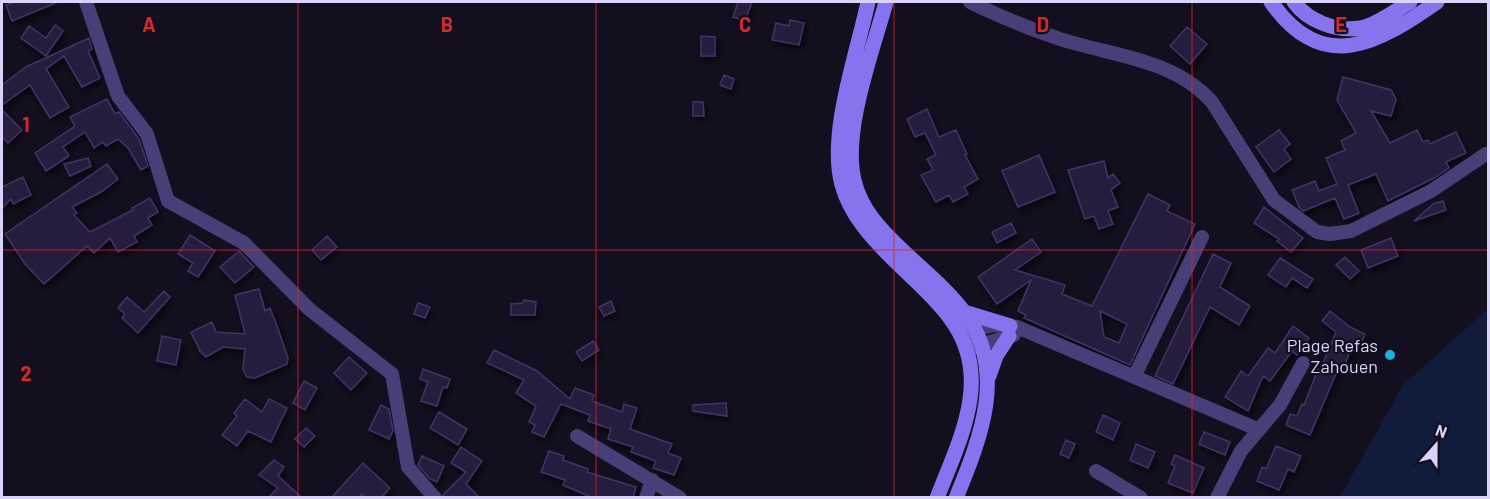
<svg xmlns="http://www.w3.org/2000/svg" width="1490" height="499" font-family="Barlow,sans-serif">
<defs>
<filter id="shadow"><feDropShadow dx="2.5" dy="4.5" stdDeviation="3" flood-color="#0009"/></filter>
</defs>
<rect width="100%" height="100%" fill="#130f1e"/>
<path fill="#111c3c" d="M1488 309V497H1340L1403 385Z"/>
<path fill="#281d3d" stroke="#433267" stroke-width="1.5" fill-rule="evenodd" filter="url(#shadow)" d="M14 2H58L12 21 6 5Z
M738 2H752L745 21 733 17Z
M790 20 804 23 799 45 772 40 776 23 789 26Z
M55 25 63 31 46 56 21 38 29 26 46 38Z
M1187 27 1207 44 1190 64 1170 46Z
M701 36 715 37V56H701Z
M89 38 92 49 88 51 100 78 82 87 64 56 46 69 69 107 50 118 30 85 2 105V85L26 67Z
M724 75 734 79 731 89 720 85Z
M1343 77 1391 90 1396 99 1391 116 1371 111 1390 143 1417 130 1423 142 1428 140 1430 144 1456 132 1466 153 1446 162 1449 168 1434 178 1388 201 1376 174 1348 185 1359 213 1344 219 1335 198 1303 211 1299 207 1292 190 1315 181 1319 191 1337 184 1326 158 1345 150 1341 141 1356 133 1337 100Z
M107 99 115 114 119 112 139 139 148 166 141 170 128 148 118 139 106 146 103 142 94 148 85 132 63 147 69 156 46 171 35 153 75 126 70 117Z
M693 102H703L704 116H693Z
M927 109 939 137 956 130 967 154 965 155 978 179 964 187 968 194 953 202 949 195 936 202 921 175 933 170 927 159 936 155 925 133 915 137 907 119Z
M2 110 22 130 8 143 2 137Z
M1279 130 1290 144 1284 149 1291 159 1274 172 1256 147Z
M1039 155 1055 192 1018 207 1002 171Z
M88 158 91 166 70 176 64 164Z
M1104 161 1108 178 1113 174 1120 183 1111 190 1118 207 1108 211 1113 224 1099 229 1094 216 1085 219 1068 170Z
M107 164 118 179 101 192 72 207 77 213 74 215 90 232 133 210 132 208 150 198 158 212 148 218 152 225 134 236 137 242 118 252 110 238 94 253 87 246 44 284 25 264 5 234Z
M23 177 31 195 13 204 11 199 2 208V187Z
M1148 194 1170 205 1167 211 1195 224 1130 365 1024 318 1026 315 1018 311 1031 280 997 304 978 277 1032 239 1041 252 1015 270 1065 285 1062 294 1092 306ZM1100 311 1127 324 1119 343 1104 337Z
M1443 201 1446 210 1414 221 1433 204Z
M1264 207 1303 238 1291 252 1277 241 1279 239 1254 223Z
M1011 223 1016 233 997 243 992 232Z
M190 235 215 251 198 277 188 271 193 263 178 254Z
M327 236 337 247 321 260 312 250Z
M1391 238 1398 256 1368 268 1361 250Z
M239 251 254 267 235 283 220 267Z
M1213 254 1231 263 1220 287 1250 306 1239 325 1210 307 1173 384 1155 376Z
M1345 257 1359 271 1350 279 1336 265Z
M1280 258 1313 279 1307 288 1292 278 1286 287 1268 275Z
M259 289 265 311 270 308 276 323 288 358 287 364 255 378 247 377 243 369 245 349 223 347 206 357 200 351 191 332 212 322 216 332 245 334 235 295Z
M164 291 170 297 138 333 122 318 125 314 118 308 127 297 144 312Z
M524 300 536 302 535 315H511V304L523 303Z
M611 301 615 311 604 316 599 307Z
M418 303 430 307 425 318 414 314Z
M1330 311 1350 327 1365 334 1359 348 1353 345 1342 371 1338 369 1310 435 1286 425 1290 414 1297 416 1302 404 1304 405 1318 369 1320 370 1336 332 1322 321Z
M1293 326 1309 338 1297 355 1292 351 1270 381 1263 376 1248 411 1225 397 1241 371 1248 376 1268 348 1275 353Z
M162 336 181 340 176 365 157 361Z
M593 341 599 350 582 361 576 352Z
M494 350 537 371 570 399 575 388 594 395 592 401 622 412 624 404 637 408 630 429 672 444 668 453 681 458 674 475 653 468 656 461 631 452 633 447 608 439 611 429 588 421 590 415 561 404 544 437 532 432 535 425 529 422 536 406 516 393 524 380 487 363Z
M349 357 367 373 351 390 334 373Z
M423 369 450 379 447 388 443 387 437 406 421 401 428 382 420 379Z
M304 381 317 388 305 410 293 403Z
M245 399 262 412 269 399 287 408 271 442 248 431 237 446 222 435 237 416 234 413Z
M726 403 727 416 693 411V405Z
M381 405 389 409 393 431 389 439 369 430Z
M439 412 467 429 458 445 430 428Z
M1103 415 1120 423 1113 440 1096 432Z
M306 428 315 436 304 447 295 439Z
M1204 432 1230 442 1225 455 1199 444Z
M1066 440 1075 444 1069 458 1060 454Z
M1136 444 1155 452 1148 468 1130 460Z
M1276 446 1301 456 1294 472 1288 469 1279 490 1257 481 1262 467 1266 469Z
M461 447 482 461 466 484 480 498H444L443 495 466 472 451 463Z
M549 451 564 456 563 460 588 469 587 472 636 487 633 498H593L563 485 565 480 541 472Z
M1175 455 1204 468 1193 493 1168 483 1175 466 1171 464Z
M422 456 444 466 437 482 430 479 418 465Z
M274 460 284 467 278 476 300 496 299 498H268L278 488 259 475Z
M363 463 390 488 381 498H367L362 494 359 498H331Z"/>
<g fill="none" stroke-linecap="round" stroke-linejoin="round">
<path stroke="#483f78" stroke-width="14" d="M86 2 118 96 147 134 168 201 244 243 309 309 392 374 408 467 435 498
M970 2C998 16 1031 29 1060 39 1113 56 1174 59 1212 102L1274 200 1317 232 1330 234 1351 231 1431 191 1486 154
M966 331 995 325 1017 327 1257 429
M966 349 1014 335
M1134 377 1202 237
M577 436 680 498
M1096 471 1141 498
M646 498 652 480
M1217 498 1241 451 1280 405 1303 363"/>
<path stroke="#8674ef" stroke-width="15" d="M868 2C857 54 828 134 842 185 851 216 871 237 893 259 912 278 934 296 950 318 994 376 960 439 937 498
M886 2C873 50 842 131 854 180 861 210 881 230 902 250 923 270 947 289 964 312 1008 370 981 437 956 498
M1271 2C1323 76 1378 43 1437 2
M1294 2C1308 21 1336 32 1360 28 1376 26 1396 10 1410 2
M964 312 1010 326
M989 376 996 356 1009 336"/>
</g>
<path fill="none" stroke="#d62828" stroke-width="1.5" stroke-opacity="0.55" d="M298 2V498M596 2V498M894 2V498M1192 2V498M2 250H1488"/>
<circle fill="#1ab2dd" stroke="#130f1e" stroke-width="2" cx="1390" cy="355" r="6"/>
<g text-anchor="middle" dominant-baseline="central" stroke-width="4.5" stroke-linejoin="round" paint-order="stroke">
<g font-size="18" fill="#dbd2fa" stroke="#130f1e" text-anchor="end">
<text x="1378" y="345">Plage Refas<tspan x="1378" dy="21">Zahouen</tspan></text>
</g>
</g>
<g font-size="20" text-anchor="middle" font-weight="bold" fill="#d62828" stroke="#130f1e" stroke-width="4.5" stroke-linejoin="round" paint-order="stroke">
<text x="149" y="32">A</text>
<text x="447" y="32">B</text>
<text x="745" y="32">C</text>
<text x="1043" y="32">D</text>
<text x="1341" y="32">E</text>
<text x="26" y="132">1</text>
<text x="26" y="381">2</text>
</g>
<rect width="1490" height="499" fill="none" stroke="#dbd2fa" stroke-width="6"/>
<g transform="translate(1436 445) rotate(21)" stroke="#130f1e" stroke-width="4.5" paint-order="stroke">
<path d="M0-4.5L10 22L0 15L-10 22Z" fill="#dbd2fa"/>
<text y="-9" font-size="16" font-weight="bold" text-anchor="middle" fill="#dbd2fa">N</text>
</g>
</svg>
